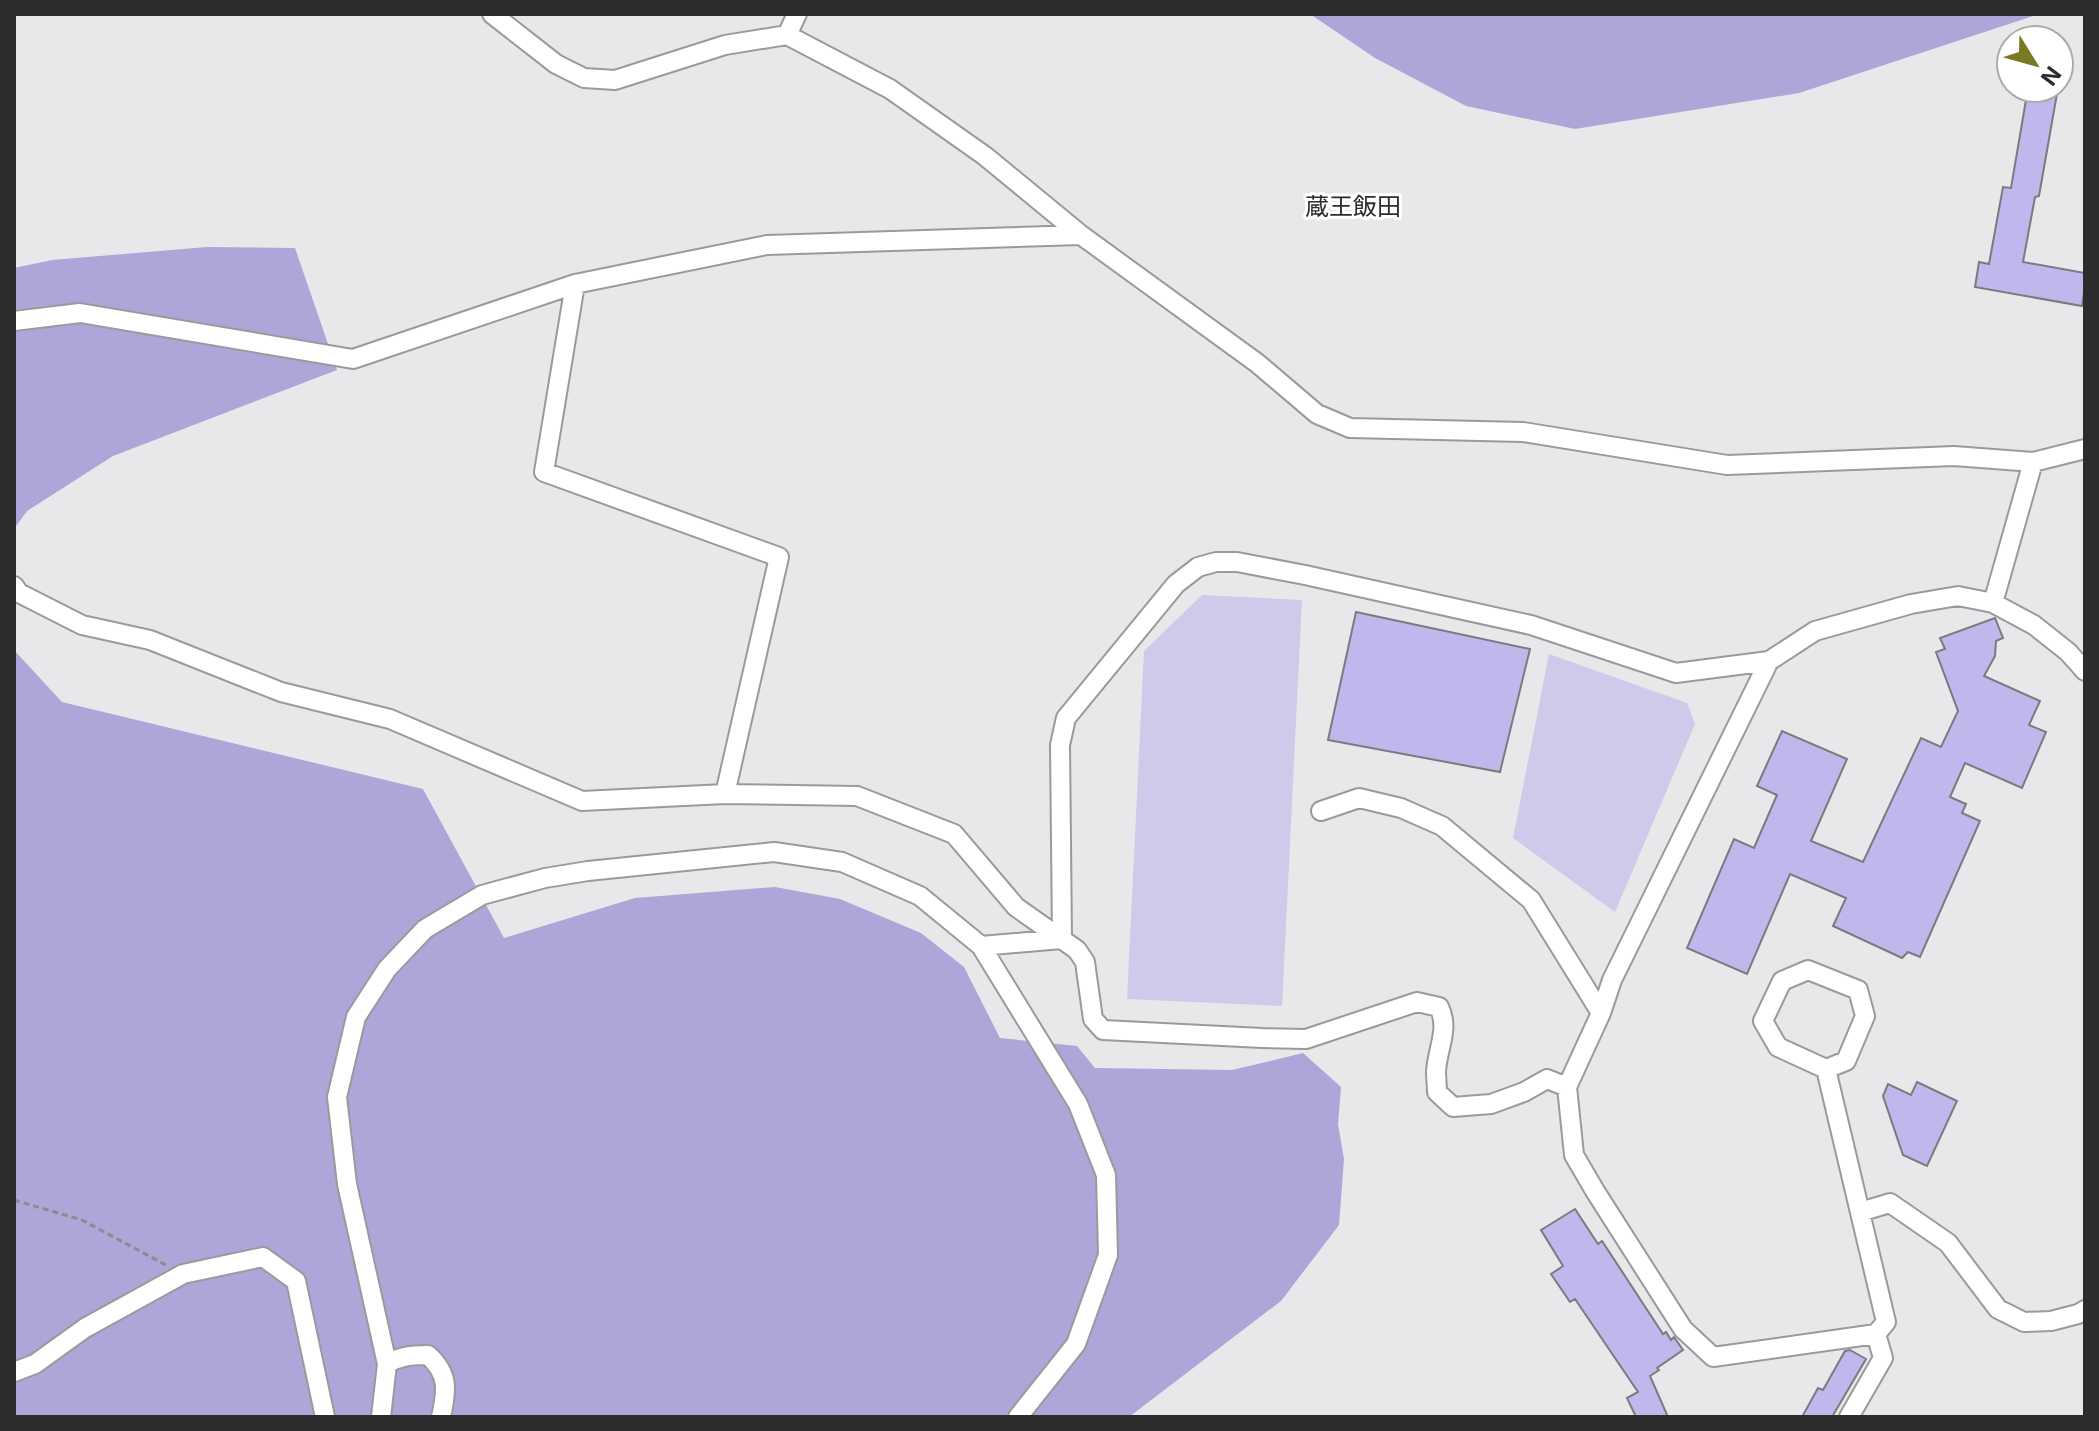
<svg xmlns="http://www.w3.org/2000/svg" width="2099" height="1431" font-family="Inter,'Noto Sans JP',sans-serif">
<rect width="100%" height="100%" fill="#e8e8eb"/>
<path fill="#cdcaea" d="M1202 595 1302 600 1282 1006 1127 999 1144 651Z
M1549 654 1687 703 1695 724 1615 912 1513 838Z"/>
<path fill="#aca6d9" d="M1310 14H2039L1799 93 1575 129 1466 106 1375 58Z
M207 247 295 248 337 370 113 456 27 511 14 529V268L52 260Z
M14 650 62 702 423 789 504 938 635 898 775 887 840 899 921 933 964 967 1000 1038 1077 1046 1095 1068 1232 1070 1303 1053 1341 1087 1338 1124 1344 1159 1339 1225 1281 1301 1129 1417H14Z"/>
<path fill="#beb8ec" stroke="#7b7a7e" stroke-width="2" d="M2028 88H2058L2039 196 2035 197 2023 262 2085 273V287L2082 306 1975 287 1979 262 1989 264 2003 187 2011 188Z
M1356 612 1530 649 1500 772 1328 740Z
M1995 618 2003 638 1996 641 1995 656 1984 676 2040 701 2029 725 2046 732 2022 788 1965 763 1950 797 1966 804 1962 813 1980 821 1920 957 1908 952 1902 958 1833 926 1846 898 1790 874 1747 974 1687 948 1734 839 1754 848 1777 795 1757 786 1782 731 1847 759 1811 841 1863 862 1921 738 1941 747 1958 711 1936 652 1945 649 1940 638Z
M1917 1082 1957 1101 1927 1166 1903 1155 1883 1096 1888 1084 1911 1095Z
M1575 1209 1598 1244 1602 1241 1663 1334 1666 1332 1671 1340 1674 1337 1683 1350 1657 1368 1659 1370 1650 1376 1668 1417H1636L1627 1398 1638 1392 1575 1299 1570 1302 1551 1274 1563 1266 1541 1230Z
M1850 1350 1866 1359 1832 1417H1802L1818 1388 1823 1390 1845 1351Z"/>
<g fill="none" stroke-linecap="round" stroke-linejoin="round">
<g stroke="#9a9a9d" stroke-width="22">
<path id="minor" d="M492 14 556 64 584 78 615 80 725 45 787 35 890 89 985 156 1081 235 1257 363 1317 414 1350 428 1523 432 1727 465 1954 456 2033 462 2085 449
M787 35 797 14
M575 284 544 472 779 557 725 794
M14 321 80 313 353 359 575 284 767 245 1081 235
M14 586 19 593 82 625 150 640 281 692 390 719 582 801 725 794 857 796 954 834 1016 907 1077 950 1085 962 1093 1019 1103 1030 1262 1038 1306 1039 1417 1002 1439 1007C1450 1029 1437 1049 1436 1072 1436 1078 1437 1085 1437 1092L1453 1107 1491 1104 1524 1092 1547 1079 1567 1087
M1993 603 2033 462
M1769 661 1612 980 1601 1013 1567 1087 1574 1155 1595 1191 1683 1329 1713 1357 1876 1334 1886 1322 1826 1069
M1321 811 1359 798 1401 808 1442 826 1531 900 1601 1013
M1062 939 1060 745 1066 718 1176 584 1198 567 1216 562H1237L1305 575 1531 625 1676 673 1769 661 1815 631 1911 604 1958 596 1993 603 2034 625 2068 652 2085 671
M981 946 1062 939
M1808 970 1858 990 1865 1016 1846 1061 1826 1069 1778 1047 1763 1021 1782 981Z
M1860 1212 1890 1203 1948 1243 1998 1309 2024 1322 2051 1321 2078 1314 2085 1310
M387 1364C400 1356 412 1355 428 1355 449 1374 447 1390 441 1417
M14 1372 35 1364 85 1328 183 1274 263 1257 296 1281 325 1417
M381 1417 387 1364 347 1184 337 1097 356 1017 387 969 425 929 482 895 545 878 588 871 774 852 842 862 920 896 981 946 1078 1104 1106 1175 1108 1255 1076 1344 1018 1417
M1849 1417 1883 1358 1876 1334"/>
</g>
<path stroke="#8c8c8e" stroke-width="3" stroke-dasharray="6 4" stroke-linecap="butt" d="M14 1200 82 1220 166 1265"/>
<use href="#minor" stroke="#fff" stroke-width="18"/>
</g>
<g text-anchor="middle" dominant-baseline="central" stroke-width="6" stroke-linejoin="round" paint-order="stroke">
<g font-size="24" fill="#2c2c2d" stroke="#fff">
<text x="1353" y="206">蔵王飯田</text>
</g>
</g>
<rect width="2099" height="1431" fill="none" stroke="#2c2c2d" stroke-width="32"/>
<g transform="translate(2035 64) rotate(127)"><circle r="38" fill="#ffffff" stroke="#ababab" stroke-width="2"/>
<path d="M0-6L14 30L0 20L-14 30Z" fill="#787920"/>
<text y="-12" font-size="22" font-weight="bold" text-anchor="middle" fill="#2c2c2d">N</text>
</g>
</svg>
